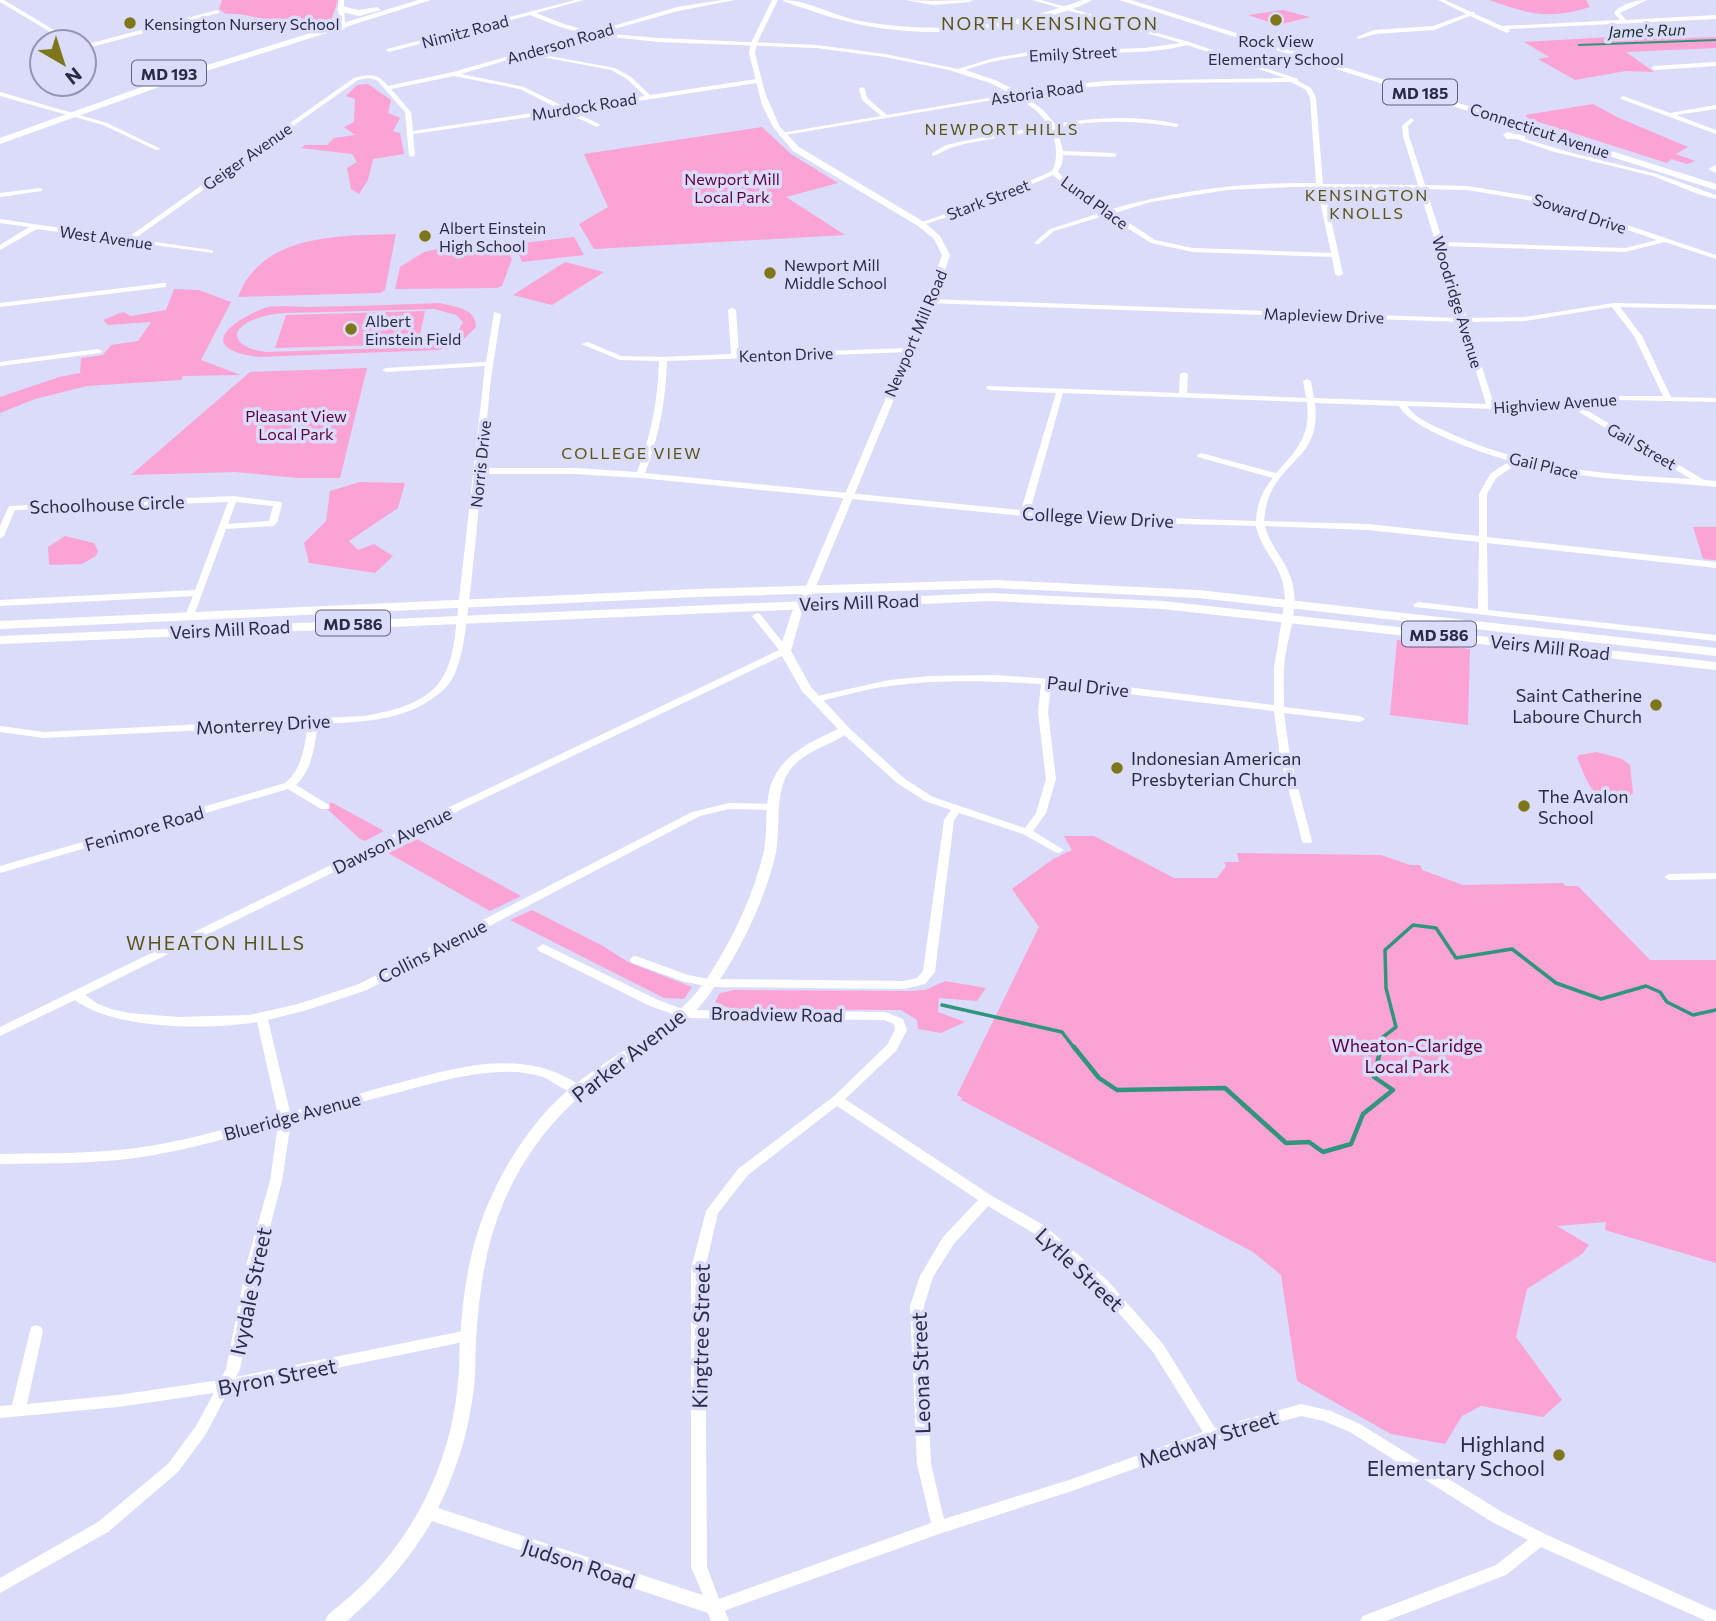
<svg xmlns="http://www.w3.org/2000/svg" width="1716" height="1621" font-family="Commissioner,sans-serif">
<rect width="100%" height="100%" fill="#dbdcfa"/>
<path fill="#faa3d4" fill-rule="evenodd" d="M222 0H338L331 21 318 26C300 20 284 22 266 19 251 17 241 13 226 14L219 9Z
M1489 0H1586L1590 7C1547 20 1530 14 1489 0Z
M1283 10 1310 17 1278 25 1248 15Z
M1679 33 1686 38 1716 37V48L1626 52 1654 72 1626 71 1575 80 1538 59 1549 57 1524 42Z
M368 84 391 100 388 113 400 118 393 131 400 133 404 154 373 159 368 180 359 194 351 189 347 168 357 162 352 154 301 148 305 145H327L334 138 355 135 344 127 354 122 355 99 346 96 357 85Z
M1593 104 1617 117 1688 147 1676 154 1695 161 1687 164 1671 159 1667 163 1529 119 1525 115Z
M762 127 791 154 838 183 786 197 845 235 594 249 579 224 608 207 584 154Z
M396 234 385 290 380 293 238 297C262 233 340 236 396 234Z
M574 237 584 255 522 262 514 244Z
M503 244 512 259 502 286 497 288 395 289 400 267 424 252 442 248Z
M565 262 604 272 552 305 513 295Z
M174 289 199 290 231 302 201 360 241 375 183 376 181 380 87 386 35 399 0 413V397L59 377 80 373 81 358 103 355 111 345 138 341 151 322 108 325 103 320 123 312 131 316 166 310Z
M440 303C455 307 476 308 476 327L461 342 438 350 259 357C198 349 226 324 262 309 273 304 293 307 305 307 350 306 395 305 440 303ZM434 309 456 315 463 322 456 335 445 341 419 347 266 352C233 348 224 328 261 317 281 311 304 313 325 312 361 311 398 310 434 309Z
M425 311 418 344 275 348 286 315Z
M367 368 340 478H298L235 472 131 475 250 372Z
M360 482 405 483 398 508 349 541 358 550 374 544 393 556 375 573 309 563 304 543 326 521 330 491Z
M1693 527H1716V560L1703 559Z
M65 536 94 543 98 551 96 556 82 564 49 565 48 547Z
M1397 640 1470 649 1468 725 1390 715Z
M1597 752 1622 759 1630 765 1633 793 1625 802C1593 806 1588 782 1577 758L1579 755Z
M331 802 384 831 365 841 360 839 327 809Z
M1064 836H1094L1174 878H1217L1226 866 1224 862H1239L1237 853 1381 855 1410 865H1420L1422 870 1463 885 1563 883 1566 886H1578L1650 960H1716V1263L1605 1230 1606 1222 1557 1226 1589 1245 1582 1254 1527 1289 1516 1337 1562 1400 1543 1417 1481 1406 1462 1416 1445 1444 1391 1434 1297 1381 1281 1275 1253 1252 961 1100 962 1098 957 1095 1039 927 1012 889 1053 859 1072 850Z
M417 839 521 896 490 911 388 853Z
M532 910 603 946 628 962 692 987 684 999 664 998 510 920Z
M945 981 986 988 977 1001 939 998 938 1012 965 1022 941 1033 918 1029 917 1020 901 1010 731 1009 715 1002 720 993 735 990 910 991 925 990Z"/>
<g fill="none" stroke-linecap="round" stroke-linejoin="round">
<path stroke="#30957c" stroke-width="2" d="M1579 45 1716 40"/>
<path stroke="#30957c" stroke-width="3.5" d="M942 1005 1062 1032 1075 1049
M1380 1049 1383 1037 1396 1027 1386 988 1385 950 1413 925 1436 928 1456 958 1512 949 1556 983 1601 999 1646 986 1660 992 1667 1002 1693 1015 1716 1010"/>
<path stroke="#30957c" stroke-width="4.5" d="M1074 1047 1099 1078 1117 1090 1225 1088 1286 1143 1309 1142 1323 1152 1351 1144 1363 1114 1393 1090 1374 1077 1381 1047"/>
<path fill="#fff" fill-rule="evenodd" d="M0 0H4L74 42H67L0 2Z
M338 0H344L345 28 342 30 339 28Z
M575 0H584L536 13 564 24 593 32 677 7 722 0H735L678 11 600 33 658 38 816 45 885 54 958 69 994 58 1029 52 1144 48 1181 43 1032 0H1041L1189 42 1298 79V81L1311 88 1316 98 1323 184 1418 185 1403 136 1402 126 1411 118 1414 120 1408 126 1409 136 1425 185 1467 186 1553 200 1716 255V259L1665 242 1625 252 1444 246 1467 318 1525 317 1614 303 1716 305V309L1620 307 1642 336 1671 397 1716 398V402L1621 400 1578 405 1704 480 1716 481V487C1649 480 1583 481 1518 463L1496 478 1487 494V537L1716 562V568L1487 543 1488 610 1716 635V641L1415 607 1413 605 1418 602 1478 609 1479 542 1368 530 1265 526C1270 548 1289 563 1293 586 1298 609 1289 634 1285 657 1283 673 1284 690 1284 707L1360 716 1365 719 1360 722 1284 713 1290 757 1312 841 1311 843H1303L1302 841 1280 757 1274 711 1051 685 1048 712 1056 779 1046 813 1033 831 1064 850 1059 853 1055 852 1023 834 959 813 954 820 935 972 925 984 904 989 709 987 682 981 632 963 630 960 632 957 636 956 688 975 709 979 904 981 917 978 923 971 944 820 951 810 925 801 897 783 841 732 840 730 841 728H849L905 779 933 797 1025 828 1036 813 1046 779 1038 712 1041 684C991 681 940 679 890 686 865 689 840 697 816 702L813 701 811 699 813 697 889 680 931 676 996 675 1077 681 1274 705V668L1285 599C1284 564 1262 555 1256 526L1073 521 640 478 575 474H482C478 516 474 559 469 602 466 625 464 650 456 671 452 681 445 690 436 696 403 722 357 722 318 724 314 746 313 769 296 785L329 805 330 807 329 809H321L288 789 0 873V866L285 783C303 768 304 747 308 725L44 738 0 732V726L44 732 364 716C392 711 430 703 444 675 452 661 454 643 456 627L485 366 386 372 382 370 386 368 486 362 494 312 501 314 491 378 482 468H575L637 472C651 436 658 400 659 361L620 360 581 344 588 342 621 356 663 357 731 354 728 310 732 308 736 310 739 354 908 348 912 350 908 352 667 361C666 400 659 436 645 473L1021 510 1056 393 990 390 986 388 987 386 1179 393 1180 374 1184 372 1188 374 1187 393 1306 398 1303 381 1307 379 1311 381 1314 398 1486 404 1461 322 928 303V299H931L1459 318 1419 189 1324 188 1343 274 1339 276 1335 274 1332 257 1193 252 1151 243 1107 215 1054 231 1039 244H1035V242L1050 229 1103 212 1071 190 1053 175 988 203 923 225H919V223L984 201 1052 171C1059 158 1056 142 1051 128L964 144 950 148 934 156 932 155V153L946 145 964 141 1049 125 1038 112 1017 96 779 136V134L781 133 881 116 862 100 859 89 862 87 865 89 867 98 887 115 1012 94 990 83 949 70 885 57 816 48 658 42 593 35 533 53 615 68 631 77 650 95 757 79 760 81 757 83 572 111 599 124 600 125 597 127 565 112 413 134 415 155 412 157 409 155 405 112 377 80 368 78 358 80 134 239 211 250 213 251V253L37 229 0 250V245L29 227 0 223V219L127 238 354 78C370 74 377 73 388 86L453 72 586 34 560 27 530 15 389 52 386 50 387 49ZM1187 45 1285 78 1107 81 1055 86 1019 92 995 80 965 70C1003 56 1043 53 1083 53 1118 52 1153 54 1187 45ZM527 54 611 70 627 79 645 96 567 108 524 87 461 74ZM454 76 520 89 559 109 413 131 411 112 391 89ZM1291 82 1306 90 1310 98 1316 183C1245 182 1177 190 1109 210L1075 188 1058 172 1062 164 1063 155 1114 157 1117 155 1114 153 1063 151 1057 127C1097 120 1136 120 1176 127L1178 126V124C1137 115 1096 117 1055 124L1043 110 1023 95C1112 80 1202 83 1291 82ZM1291 187H1317L1331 253 1193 248 1155 240 1114 213 1151 202 1227 190ZM1426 189 1467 190 1552 204 1657 240 1625 248 1443 242ZM1612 307 1634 336 1663 396H1621L1529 406 1494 405 1468 322 1525 321ZM1063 393 1307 402C1311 436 1297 450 1276 473L1201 453 1197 455 1198 457 1273 478C1262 491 1257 504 1256 521L1073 515 1030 511ZM1315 403 1399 406C1412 430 1483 453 1510 461L1490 474 1479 494V536L1368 524 1264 521C1265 512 1266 503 1270 494 1287 457 1321 455 1315 403ZM1407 406 1529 410 1569 406 1691 479C1604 475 1523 468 1443 430 1430 424 1415 418 1407 406Z
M905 0 933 1 973 0 970 2 933 5Z
M1438 0H1445L1471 12H1475V14L1502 26 1620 20 1614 13C1620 4 1637 0 1647 0L1620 13 1626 20 1716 15V19L1508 29 1510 31 1507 33 1470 16 1434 30 1375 34 1359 39 1356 37 1374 30 1433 26 1466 14Z
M217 10 219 11V13L84 49V45Z
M1716 62V66L1654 70 1651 68 1654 66Z
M0 92 107 123 161 149 156 150 103 125 0 96Z
M1623 96 1670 113 1716 105V109L1676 115 1716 130V134L1621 99 1620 98Z
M1507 132 1525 136V139L1572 153 1657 174 1716 195V199L1698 194 1653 176 1551 151 1517 139H1507L1503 135Z
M1716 165V173L1708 169Z
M40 188 42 189V191L0 197V193Z
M163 283H166V287L0 307V303Z
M98 349 102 351 101 353 0 366V362Z
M233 496 281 502 282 504 277 523 273 526 226 529 193 618 190 619 185 616 193 596 0 606V600L195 590 228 502 15 510 4 536 0 539V526L9 506ZM236 502 273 506 269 521 228 524Z
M757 613 760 614 788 649 790 651 788 653 443 818 85 995 98 1004 111 1009 129 1013 178 1017 249 1015 298 1004 359 984 692 812 729 803 772 804 777 807 772 810 729 809 700 816 367 990 307 1010 268 1020 290 1112C321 1104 352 1096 383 1087 439 1073 501 1050 557 1073 567 1078 578 1082 584 1090L582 1093C570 1096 555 1082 543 1077 530 1073 515 1071 501 1072 466 1073 433 1083 400 1092 364 1101 327 1111 291 1121L282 1181 261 1262 240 1369 236 1377 468 1330 473 1332 475 1336 473 1340 229 1390 206 1434 178 1472 108 1532 0 1593V1578L98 1522 168 1464 196 1426 214 1393 118 1407 0 1418V1406L12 1405 31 1327 36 1325 41 1327 43 1331 27 1404 118 1395 220 1380 226 1369 247 1262 270 1181 278 1124C231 1137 184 1151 135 1158 91 1164 45 1163 0 1164V1154C45 1153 91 1154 136 1148 184 1142 231 1127 278 1115L257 1022C209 1030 114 1030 75 1000L0 1036V1027L435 814 779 650 752 616Z
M1716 873V879L1669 880 1664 877 1669 874Z
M543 944 658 1000 685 1010 885 1012 903 1019 907 1030 896 1051 845 1099 992 1196 1045 1226 1107 1280 1163 1344 1215 1428 1301 1404 1331 1411 1360 1424 1502 1512 1545 1534 1716 1611V1621H1706L1541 1547 1506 1575 1386 1621H1360L1363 1616 1496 1565 1528 1540 1492 1522 1350 1432 1324 1421 1301 1416 1213 1441 1069 1492 939 1534 715 1614 710 1612 691 1567V1269L706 1211 738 1169 833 1097 887 1045 895 1030 894 1024 884 1020 684 1018 650 1006 539 951 537 948ZM837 1106 978 1200 943 1237 920 1276 910 1306 917 1464 931 1523 719 1599 707 1567 705 1269 718 1213 748 1175ZM988 1206 1035 1234 1097 1288 1153 1352 1203 1432 1069 1480 944 1519 931 1464 924 1306 933 1277 953 1245Z"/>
<path fill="#fff" fill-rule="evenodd" d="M772 0H778L757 43 755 53 765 93 780 127 799 147 924 222 940 236 950 255 935 301 817 584 802 612 791 651 811 687 851 730C833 746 807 748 790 770 774 791 781 828 776 853 764 903 739 955 708 996 680 1034 637 1054 600 1081 558 1110 522 1157 503 1204 485 1246 479 1294 476 1339 475 1355 476 1371 474 1387 469 1430 457 1470 438 1508L721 1601 729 1621H711L708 1613 432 1521C409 1561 381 1591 347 1621H325L328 1615C344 1601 361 1588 375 1572 423 1520 452 1452 458 1382 460 1368 459 1354 460 1339 463 1290 471 1238 493 1193 512 1152 542 1109 578 1082 624 1047 678 1025 710 974 734 936 754 894 764 851 769 825 762 795 777 772 791 750 815 740 838 729L802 691 779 651 792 612 807 584 927 301 942 255 934 239 918 226 793 151 773 127 762 105 749 53 751 43Z
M782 0C808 0 834 16 860 21 936 35 1010 27 1083 0H1092C1079 8 1062 12 1047 17 970 38 887 38 812 11 802 7 791 5 782 0Z"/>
<path fill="#fff" fill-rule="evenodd" d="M418 0H431L184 78 0 144V138L178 74Z
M1119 0H1131L1716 184V190Z
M341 6 359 10 377 7 381 10 359 16 338 11 337 9Z
M995 580 1199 590 1716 648V656L1199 598 995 588 697 597 0 629V621L697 589Z
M990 593 1162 601 1716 662V670L1162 609 990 601 0 644V636Z"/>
</g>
<g fill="#7d761b" stroke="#dbdcfa" stroke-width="2.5">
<circle cx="1276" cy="20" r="7"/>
<circle cx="130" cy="23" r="7"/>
<circle cx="425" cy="236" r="7"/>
<circle cx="770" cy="273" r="7"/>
<circle cx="351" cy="329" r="7"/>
<circle cx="1656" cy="705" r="7"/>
<circle cx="1117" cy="768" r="7"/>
<circle cx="1524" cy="806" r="7"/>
<circle cx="1559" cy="1455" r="7"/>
</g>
<g text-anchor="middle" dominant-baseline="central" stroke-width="7" stroke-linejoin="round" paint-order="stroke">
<g font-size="16" fill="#2c2b47" stroke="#dbdcfa" text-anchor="start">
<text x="144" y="23">Kensington Nursery School</text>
<text x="1276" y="40" text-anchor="middle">Rock View<tspan x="1276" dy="18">Elementary School</tspan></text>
<text x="439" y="227">Albert Einstein<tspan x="439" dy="18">High School</tspan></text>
<text x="784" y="264">Newport Mill<tspan x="784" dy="18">Middle School</tspan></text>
<text x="365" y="320">Albert<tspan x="365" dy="18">Einstein Field</tspan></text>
</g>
<g font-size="16" font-style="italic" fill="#182f25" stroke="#dbdcfa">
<text transform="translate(1647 30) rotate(-2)">Jame's Run</text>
</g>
<g font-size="16" fill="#2c2b47" stroke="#dbdcfa">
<text transform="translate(465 31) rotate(-15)">Nimitz Road</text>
<text transform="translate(560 43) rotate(-16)">Anderson Road</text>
<text transform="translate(1073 53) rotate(-3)">Emily Street</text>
<text transform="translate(1037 92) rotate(-8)">Astoria Road</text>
<text transform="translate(584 106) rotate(-9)">Murdock Road</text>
<text transform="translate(1540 130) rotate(18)">Connecticut Avenue</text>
<text transform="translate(247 156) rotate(-35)">Geiger Avenue</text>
<text transform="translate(988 199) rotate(-21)">Stark Street</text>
<text transform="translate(1095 202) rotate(36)">Lund Place</text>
<text transform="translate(1580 213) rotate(18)">Soward Drive</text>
<text transform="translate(106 237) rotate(8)">West Avenue</text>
<text transform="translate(1458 302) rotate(73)">Woodridge Avenue</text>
<text transform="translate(1324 315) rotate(2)">Mapleview Drive</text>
<text transform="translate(915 333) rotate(-67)">Newport Mill Road</text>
<text transform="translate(786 354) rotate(-2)">Kenton Drive</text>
<text transform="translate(1555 403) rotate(-4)">Highview Avenue</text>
<text transform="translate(1642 446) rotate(30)">Gail Street</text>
<text transform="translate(480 464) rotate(-84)">Norris Drive</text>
<text transform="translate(1544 465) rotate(13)">Gail Place</text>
</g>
<g fill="#dbdcfa" stroke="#60607d" stroke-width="2">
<rect x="132" y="60.5" width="74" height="25" rx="5"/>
<rect x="1383" y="79.5" width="74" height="25" rx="5"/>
<rect x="316" y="610.5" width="74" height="25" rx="5"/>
<rect x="1402" y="621.5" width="74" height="25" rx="5"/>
</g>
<g font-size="16" font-weight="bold" fill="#2c2b47">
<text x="169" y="73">MD 193</text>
<text x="1420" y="92">MD 185</text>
<text x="353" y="623">MD 586</text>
<text x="1439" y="634">MD 586</text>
</g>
<g font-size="16" letter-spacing="2" fill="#595518" stroke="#dbdcfa">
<text x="1002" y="128">NEWPORT HILLS</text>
<text x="1367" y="194">KENSINGTON<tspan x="1367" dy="18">KNOLLS</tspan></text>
<text x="632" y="452">COLLEGE VIEW</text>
</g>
<g font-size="16" fill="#5b0040" stroke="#dbdcfa">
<text x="732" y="178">Newport Mill<tspan x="732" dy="18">Local Park</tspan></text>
<text x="296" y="415">Pleasant View<tspan x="296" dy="18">Local Park</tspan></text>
</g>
<g font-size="18" letter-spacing="2" fill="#595518" stroke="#dbdcfa">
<text x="1050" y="23">NORTH KENSINGTON</text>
</g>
<g font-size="18" fill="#2c2b47" stroke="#dbdcfa">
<text transform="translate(107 504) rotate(-2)">Schoolhouse Circle</text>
<text transform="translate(1098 517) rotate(3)">College View Drive</text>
<text transform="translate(859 602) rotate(-2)">Veirs Mill Road</text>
<text transform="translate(230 629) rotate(-3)">Veirs Mill Road</text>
<text transform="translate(1550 647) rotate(6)">Veirs Mill Road</text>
<text transform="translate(1088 686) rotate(6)">Paul Drive</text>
<text transform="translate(263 724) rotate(-3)">Monterrey Drive</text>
<text transform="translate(144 828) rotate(-16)">Fenimore Road</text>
<text transform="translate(392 840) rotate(-26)">Dawson Avenue</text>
<text transform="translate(432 951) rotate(-27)">Collins Avenue</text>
<text transform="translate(777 1014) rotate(1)">Broadview Road</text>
<text transform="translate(292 1116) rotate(-15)">Blueridge Avenue</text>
</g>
<g font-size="18" fill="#2c2b47" stroke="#dbdcfa" text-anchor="start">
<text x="1642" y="695" text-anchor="end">Saint Catherine<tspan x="1642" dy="21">Laboure Church</tspan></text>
<text x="1131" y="758">Indonesian American<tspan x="1131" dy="21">Presbyterian Church</tspan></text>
<text x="1538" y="796">The Avalon<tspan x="1538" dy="21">School</tspan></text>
</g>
<g font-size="18" fill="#5b0040" stroke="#dbdcfa">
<text x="1407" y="1045">Wheaton-Claridge<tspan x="1407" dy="21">Local Park</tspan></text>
</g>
<g font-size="19" letter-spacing="2" fill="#595518" stroke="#dbdcfa">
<text x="216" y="942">WHEATON HILLS</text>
</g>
<g font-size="21" fill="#2c2b47" stroke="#dbdcfa">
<text transform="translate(628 1055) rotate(-38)">Parker Avenue</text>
<text transform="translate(1080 1269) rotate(43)">Lytle Street</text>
<text transform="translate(250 1291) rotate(-78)">Ivydale Street</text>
<text transform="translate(700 1336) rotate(-89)">Kingtree Street</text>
<text transform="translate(920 1373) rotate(-92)">Leona Street</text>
<text transform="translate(277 1376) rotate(-11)">Byron Street</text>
<text transform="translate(1208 1438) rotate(-18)">Medway Street</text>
<text transform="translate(579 1563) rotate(18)">Judson Road</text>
</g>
<g font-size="21" fill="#2c2b47" stroke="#dbdcfa" text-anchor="end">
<text x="1545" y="1443">Highland<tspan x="1545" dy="24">Elementary School</tspan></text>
</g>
</g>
<g transform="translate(63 63) rotate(141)"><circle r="33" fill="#dbdcfa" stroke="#9595b2" stroke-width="2"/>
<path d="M0-5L12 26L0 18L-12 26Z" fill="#7d761b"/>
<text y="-10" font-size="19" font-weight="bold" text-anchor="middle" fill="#2c2b47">N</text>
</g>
</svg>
